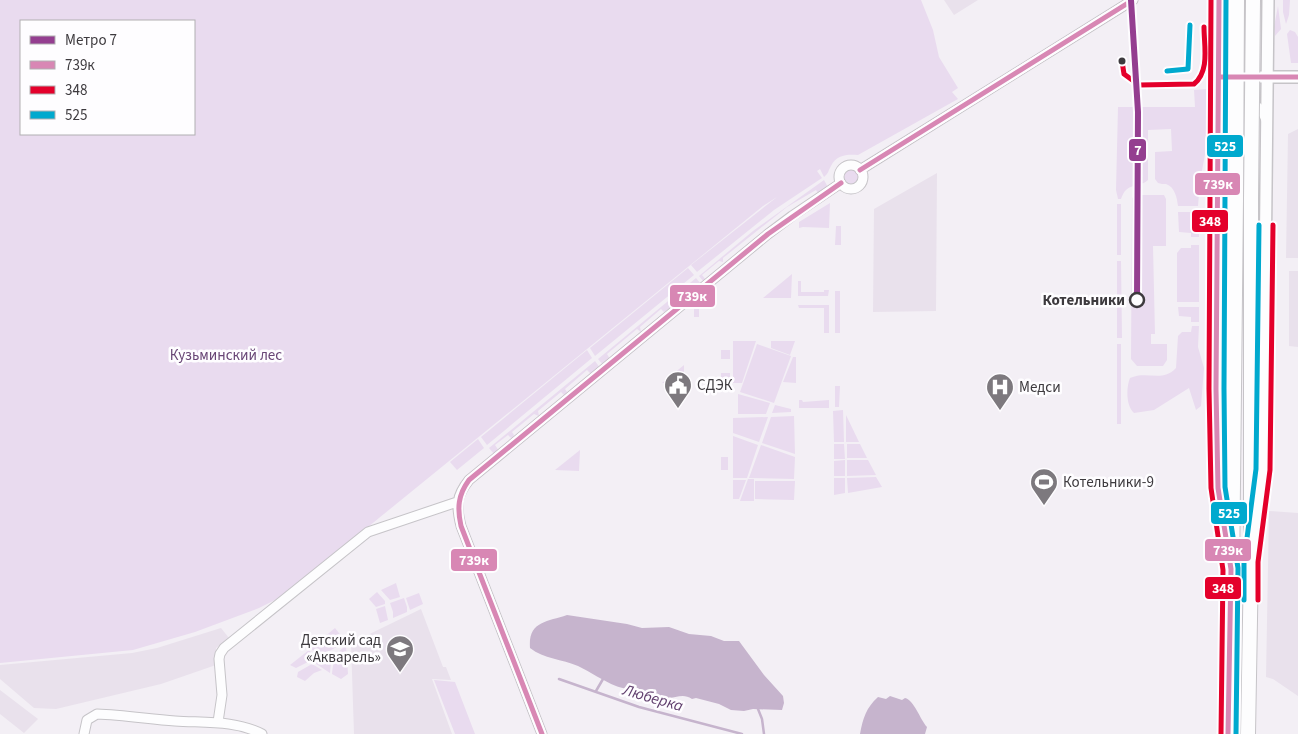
<svg xmlns="http://www.w3.org/2000/svg" width="1298" height="734" font-family="'Source Sans 3',sans-serif">
<rect width="100%" height="100%" fill="#f3eff5"/>
<path fill="#e9e1ec" d="M944 0H978L954 15Z
M1298 129V258H1286L1288 134Z
M937 173 936 311 873 312 874 209Z
M1289 271H1298V347L1289 346Z
M1269 511 1298 513V696L1273 679 1266 677Z
M421 609 443 667H446L451 680 432 679 452 734H354L351 643Z
M221 628 229 638 216 648V665L161 684 56 709 34 708 0 679V665L132 653 157 648Z
M0 690 38 719 24 733 0 714Z"/>
<path fill="#e9dbef" fill-rule="evenodd" d="M0 0H921L933 30 939 57 958 88 952 92 958 99 858 155C847 154 836 155 831 166 828 171 829 173 824 177L820 169 817 171 822 178 774 210 697 272 691 265 777 197 763 206 283 596 259 608 195 632 133 650 0 663ZM21 21H194V134H21Z
M1283 0H1290L1289 15 1286 24 1283 12Z
M1278 6 1281 29 1275 36 1274 27Z
M1290 30 1295 32 1298 37V63H1291L1287 34Z
M1208 89 1207 144 1200 181 1198 206H1178C1177 198 1175 187 1166 184 1163 184 1161 184 1158 183L1155 179V152L1172 151 1171 129 1148 130V180C1138 189 1127 181 1121 199H1118L1116 190 1118 107H1195L1194 90Z
M843 177a8 8 0 1 1 16 0a8 8 0 1 1-16 0Z
M824 180 829 189 819 195 816 190 787 207 723 258V262L719 261 702 275 706 280 704 282 699 276 753 231Z
M1137 195H1164L1166 199V246H1153L1155 334H1151V344H1167V360L1163 366H1137L1131 359 1132 198Z
M830 203 829 228 803 227 799 228V222Z
M1117 204H1121V255H1117Z
M1178 212H1199V237H1191V233L1179 232Z
M836 226H841V245H835Z
M1191 245H1199V302H1177V253L1181 248H1191Z
M1117 261H1121L1122 338H1117Z
M688 268 694 275 595 356 590 348Z
M792 274 791 298H763Z
M696 278 701 284 693 291 689 286 668 304 670 308 664 312 661 309 640 327 641 332 637 329 607 354 610 359 603 365 598 359Z
M798 281H801V292H824V290H829L828 296H798Z
M835 291H840V333H835Z
M694 304H714V308H699V317H694Z
M798 305H829V333H824V308H799Z
M1178 307H1199V322H1191V317L1179 316Z
M1192 326H1199L1198 347 1204 368 1201 406 1196 410 1189 388 1154 410 1134 413C1126 406 1126 388 1130 378 1147 370 1162 383 1176 368L1178 336 1182 332H1191Z
M733 341H756L742 383H733Z
M771 341H795L790 355 771 348Z
M757 344 791 356 774 403 740 392Z
M1117 344H1121V424H1117Z
M587 350 592 358 487 445 481 437Z
M721 350H730V359H721Z
M793 357H796V383L783 382Z
M595 361 600 368 592 375 587 370 565 389 567 392 566 394 564 395 561 392 538 411 539 416 534 414 512 432 514 435 513 437 511 438 508 435 495 445 499 451 495 455 489 448Z
M684 365V383H662Z
M721 373H730V385H721Z
M835 386H840L839 407H835Z
M738 394 770 403 766 414H738Z
M799 400H802L803 402 829 400V408H799Z
M775 405 791 409V412L772 413Z
M843 410 844 442H834L833 411Z
M846 415 859 442H846Z
M794 416 795 454 762 443 771 417Z
M768 417 759 442 733 433V418Z
M733 436 758 445 747 478H733Z
M478 439 484 448 457 470 450 462Z
M834 444H844L845 459H834Z
M847 444H860L867 458H847Z
M761 445 795 457 794 479 749 478Z
M580 450 579 471 555 470Z
M721 457H728V470H721Z
M845 460V476H834V461Z
M847 460H868L876 475 847 476Z
M876 477 882 487 848 493 847 478Z
M834 478H845V493L834 495Z
M748 479H754V501H740Z
M733 480H746L739 499H733Z
M755 481H795L794 500 755 499Z
M396 583 400 597 390 600 381 590Z
M377 592 385 601V604L376 607 369 599Z
M419 593 423 604 410 610 406 598Z
M404 598 407 607V612L393 618V612L390 603Z
M385 606 388 620 380 623 376 609Z
M335 628 346 642 318 657 311 648Z
M346 646 348 674 341 679 332 674C333 662 335 652 346 646Z
M309 650 316 658 296 668 290 665Z
M335 652 331 662 330 673 315 663Z
M312 664 322 670 314 673 305 681 297 677 298 672Z
M434 680 455 682 475 734H455Z"/>
<path fill="#c6b4cd" d="M567 615 627 624 642 628 669 627 689 634 711 636 724 641H739L764 675 783 696 784 703 782 710 753 709 744 711 731 710 719 704 696 698 692 699C683 693 677 698 667 698 660 698 653 696 646 695 643 693 622 688 616 686 603 681 591 672 578 666 562 659 544 659 530 648 528 621 547 622 567 615Z
M890 696 902 700 905 698C914 700 920 719 927 727L925 734H860C863 718 866 708 878 697L886 699Z"/>
<g fill="none" stroke-linecap="round" stroke-linejoin="round">
<path stroke="#c6b4cd" stroke-width="2.5" d="M559 679 639 707 742 734
M596 691 603 679
M758 709 762 719 764 734"/>
<g stroke="#c6c4c8" stroke-width="11">
<path id="minor" d="M1219 122C1229 96 1256 93 1266 120
M839 177a12 12 0 1 1 24 0a12 12 0 1 1-24 0Z
M860 170 1133 0
M218 722 222 695 219 659 220 654 224 648 368 532 457 502
M84 734 87 720 97 714C123 715 149 719 175 721 204 723 235 720 262 734
M542 734 461 526C456 506 456 496 469 480L768 234 792 216 841 183"/>
</g>
<g stroke="#c6c4c8" stroke-width="14">
<path id="major" d="M1219 0 1216 389 1218 488 1228 547
M1260 77H1298
M1256 530 1263 470 1268 0"/>
</g>
<g stroke="#c6c4c8" stroke-width="16">
<path id="highway" d="M1228 734 1232 579 1236 199
M1248 734 1251 562V199"/>
</g>
<use href="#minor" stroke="#fdfdfe" stroke-width="9"/>
<use href="#major" stroke="#fdfdfe" stroke-width="11"/>
<use href="#highway" stroke="#fdfdfe" stroke-width="14"/>
<g stroke="#c6c4c8" stroke-width="16" stroke-linecap="butt">
<path id="highway-bridge" d="M1236 199 1237 0
M1251 199 1253 0"/>
</g>
<use href="#highway-bridge" stroke="#fdfdfe" stroke-width="14"/>
<g stroke="#fefdff" stroke-width="9">
<path id="bus-1" d="M1219 0 1216 389 1218 488 1231 569 1228 734
M1219 77H1298
M860 170 1133 0
M542 734 461 526C457 508 458 495 469 480L768 234 841 183"/>
</g>
<g stroke="#fefdff" stroke-width="9">
<path id="bus-2" d="M1211 0 1209 389 1211 488 1223 570 1221 734
M1122 61 1124 74 1139 85 1194 84C1210 71 1204 46 1204 27
M1258 600V562L1270 470 1273 225"/>
</g>
<g stroke="#fefdff" stroke-width="9">
<path id="bus-3" d="M1226 0 1224 389 1225 487 1238 568 1236 734
M1167 71 1188 69 1190 25
M1244 600V561L1256 469 1259 225"/>
</g>
<use href="#bus-1" stroke="#d887b4" stroke-width="5"/>
<use href="#bus-2" stroke="#e4002b" stroke-width="5"/>
<use href="#bus-3" stroke="#00a9ce" stroke-width="5"/>
<g stroke="#fefdff" stroke-width="10">
<path id="metro-1" d="M1131 0 1138 112 1137 300"/>
</g>
<use href="#metro-1" stroke="#943e90" stroke-width="6"/>
</g>
<defs>
<g id="civic-pin" transform="scale(1.4375)"><path d="M0 17L-7.5 6A9.5 9.5 0 1 1 7.5 6Z" fill="#7d797e" stroke="#fefdff"/><path d="M-.6-6.5H3V-4.5H.6V-3L4-1V1h2V6H-6V1h2V-1L-.6-3ZM-1.2 2.5V6h2.4V2.5Z" fill="#fff"/></g>
<g id="hospital-pin" transform="scale(1.4375)"><path d="M0 17L-7.5 6A9.5 9.5 0 1 1 7.5 6Z" fill="#7d797e" stroke="#fefdff"/><path d="M-5-5h3v3.5h4V-5h3V5h-3V1.5h-4V5h-3Z" fill="#fff"/></g>
<g id="stadium-pin" transform="scale(1.4375)"><path d="M0 17L-7.5 6A9.5 9.5 0 1 1 7.5 6Z" fill="#7d797e" stroke="#fefdff"/><path d="M0-5a6.5 5 0 1 0 0 10a6.5 5 0 1 0 0-10ZM-3.5-1.8h7v3.6h-7Z" fill="#fff"/></g>
<g id="school-pin" transform="scale(1.4375)"><path d="M0 17L-7.5 6A9.5 9.5 0 1 1 7.5 6Z" fill="#7d797e" stroke="#fefdff"/><path d="M0-5L7-2L0 1L-7-2ZM-4 1L0 2.5L4 1V4Q0 6-4 4Z" fill="#fff"/></g>
</defs>
<g fill-rule="evenodd">
<use href="#civic-pin" x="678" y="385"/>
<use href="#hospital-pin" x="1000" y="387"/>
<use href="#stadium-pin" x="1044" y="482"/>
<use href="#school-pin" x="400" y="649"/>
</g>
<circle fill="#3d3a3e" stroke="#fefdff" stroke-width="2" cx="1122" cy="61" r="4.5"/>
<circle fill="#fefdff" stroke="#3d3a3e" stroke-width="2.5" cx="1137" cy="300" r="7"/>
<g text-anchor="middle" dominant-baseline="central" stroke-width="5" stroke-linejoin="round" paint-order="stroke">
<g font-size="15" font-weight="bold" fill="#3d3a3e" stroke="#fefdff" text-anchor="end">
<text x="1125" y="300">Котельники</text>
</g>
<g font-size="15" fill="#694676" stroke="#fefdff">
<text x="226" y="355">Кузьминский лес</text>
</g>
<g font-size="15" fill="#3d3a3e" stroke="#fefdff" text-anchor="start">
<text x="697" y="385">СДЭК</text>
<text x="1019" y="387">Медси</text>
<text x="1063" y="482">Котельники-9</text>
<text x="381" y="640" text-anchor="end">Детский сад<tspan x="381" dy="17">«Акварель»</tspan></text>
</g>
<g font-size="16" font-style="italic" fill="#603e6d" stroke="#fefdff">
<text transform="translate(653 698) rotate(16)">Люберка</text>
</g>
</g>
<g stroke="#fefdff" stroke-width="2">
<rect x="1206" y="134" width="38" height="24" rx="5" fill="#00a9ce"/>
<rect x="1128" y="138" width="19" height="24" rx="5" fill="#943e90"/>
<rect x="1194" y="172" width="47" height="24" rx="5" fill="#d887b4"/>
<rect x="1191" y="209" width="38" height="24" rx="5" fill="#e4002b"/>
<rect x="669" y="284" width="47" height="24" rx="5" fill="#d887b4"/>
<rect x="1210" y="501" width="38" height="24" rx="5" fill="#00a9ce"/>
<rect x="1204" y="538" width="48" height="24" rx="5" fill="#d887b4"/>
<rect x="450" y="548" width="48" height="24" rx="5" fill="#d887b4"/>
<rect x="1204" y="576" width="38" height="24" rx="5" fill="#e4002b"/>
</g>
<g font-size="14" text-anchor="middle" font-weight="bold" fill="#fff">
<text x="1225" y="151">525</text>
<text x="1138" y="155">7</text>
<text x="1218" y="189">739к</text>
<text x="1210" y="226">348</text>
<text x="692" y="301">739к</text>
<text x="1229" y="518">525</text>
<text x="1228" y="555">739к</text>
<text x="474" y="565">739к</text>
<text x="1223" y="593">348</text>
</g>
<rect x="20" y="20" width="175" height="115" fill="#fefdff" stroke="#b1afb2"/>
<rect x="30" y="36" width="25" height="8" fill="#943e90" stroke="#b1afb2"/>
<text x="65" y="45" font-size="15" fill="#3d3a3e">Метро 7</text>
<rect x="30" y="61" width="25" height="8" fill="#d887b4" stroke="#b1afb2"/>
<text x="65" y="70" font-size="15" fill="#3d3a3e">739к</text>
<rect x="30" y="86" width="25" height="8" fill="#e4002b" stroke="#b1afb2"/>
<text x="65" y="95" font-size="15" fill="#3d3a3e">348</text>
<rect x="30" y="111" width="25" height="8" fill="#00a9ce" stroke="#b1afb2"/>
<text x="65" y="120" font-size="15" fill="#3d3a3e">525</text>
</svg>
